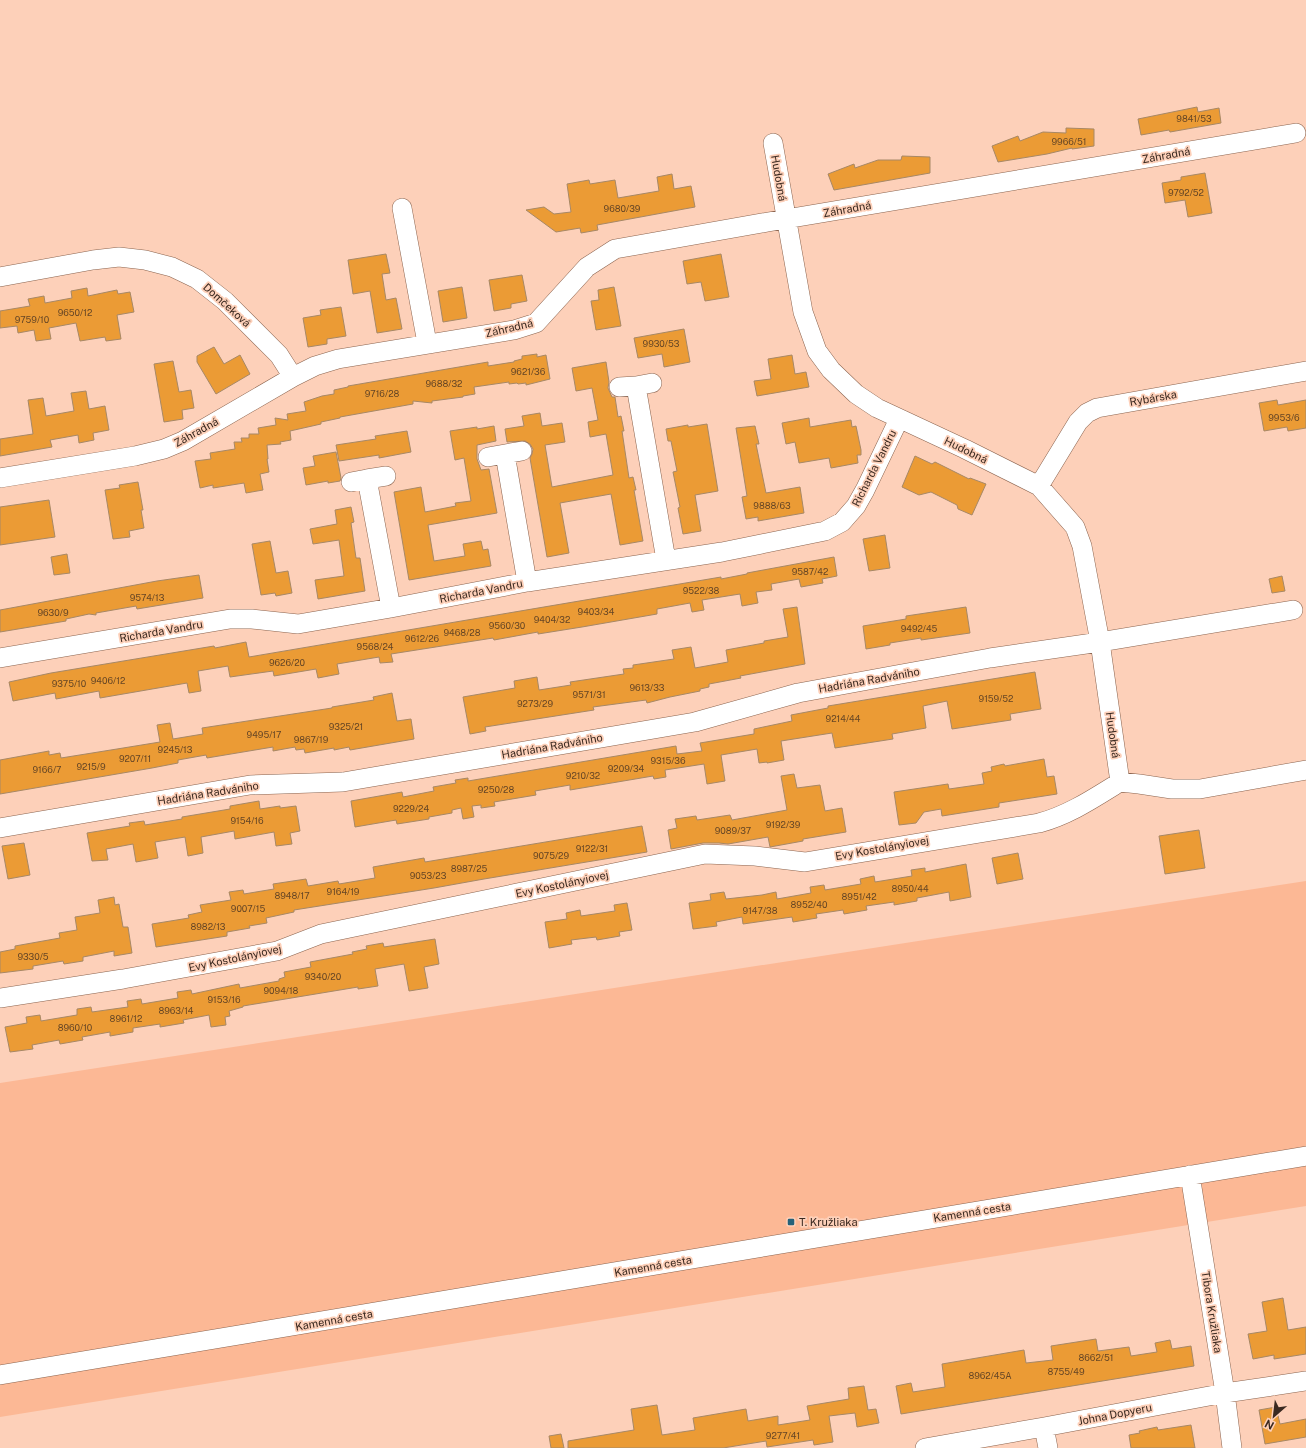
<svg xmlns="http://www.w3.org/2000/svg" width="1306" height="1448" font-family="'Public Sans',sans-serif">
<rect width="100%" height="100%" fill="#fdd0b9"/>
<path fill="#fcb895" d="M1306 881V1206L0 1417V1083Z"/>
<path fill="#eb9b35" stroke="#a78866" d="M1197 107 1198 112 1219 108 1221 123 1170 132 1169 130 1141 135 1138 119Z
M1066 128 1094 129V146L1072 149V148L1047 154 998 162 992 146 1018 136 1020 141 1043 132 1066 133Z
M902 156 930 157V173L834 190 828 174 854 164 855 168 878 160H901Z
M1205 173 1212 213 1188 217 1185 200 1165 203 1162 183 1181 180V177Z
M672 174 674 189 691 186 695 207 597 225 598 230 581 233 580 228 556 232 526 210 544 207 554 214 571 212 567 184 589 180 590 184 615 180 618 198 659 191 657 177Z
M386 254 390 273 382 274 386 300 396 298 402 329 377 333 370 291 353 294 348 260Z
M721 254 729 297 705 301 701 282 687 284 683 261Z
M522 275 527 301 511 304V308L494 311 489 280Z
M462 287 467 318 443 322 438 291Z
M614 287 621 326 596 330 591 301 599 300 598 290Z
M87 288 88 296 117 290 118 294 130 292 134 312 117 315 121 339 106 341 105 337 80 341 76 323 49 328 51 339 36 341 34 330 18 333 17 326 0 328V311L30 306 28 299 44 296 45 303 72 298 71 291Z
M341 307 346 336 327 339V344L308 347 303 318 321 315 320 310Z
M684 329 690 362 664 367 662 354 638 358 634 338Z
M214 347 224 364 240 355 250 374 216 394 197 362V356Z
M537 354V357L546 355 550 379 526 385V383L518 384 517 383 509 384V382L474 387 475 394 463 396V397L432 401V403L413 401V404L340 417V418L321 422V424L290 431 291 440 280 442 281 444 267 445 268 459H267L269 472 260 474 263 490 246 493 244 483 213 488V485L200 488 195 461 211 459 210 453 235 449 234 442H242L241 438H249V434H259L258 428 276 425 275 418 288 420 287 414 306 411 304 402 322 396 334 394V390L348 387V386L488 362V366L514 362V361L522 359V356Z
M792 355 795 374 806 372 809 387 757 396 754 381 771 379 768 359Z
M173 361 179 392 191 390 194 408 182 410 183 419 164 422 154 364Z
M606 362 609 382 608 388 612 397H615L618 417 621 416 624 431H622L629 478 633 477 636 490H634L643 541 620 545 611 494 560 503 569 553 547 557 530 458 532 454 533 449 530 444 525 441 507 442 505 429 524 426 522 416 540 413 542 426 562 423 565 442 545 445 552 487 613 475 606 434 590 437 588 422 598 420 592 388 576 391 572 368Z
M86 391 89 409 105 406 109 430 93 433 94 440 79 443 78 435 50 440 52 447 0 456V439L33 434 28 400 43 398 46 416 74 411 71 393Z
M1277 400 1278 405 1306 400V428L1288 431 1287 427 1264 431 1259 403Z
M809 418 810 427 851 420 852 427 856 426 861 450V455H857L858 463 831 468 829 458 799 463 795 442 786 444 782 423Z
M707 424 718 491 695 495 701 531 683 534 678 508 680 507 673 472 677 471 671 441H668L666 429 688 425V427Z
M494 426 496 441 477 445V459L481 470 489 469 497 513 428 525 434 561 465 556 463 544 481 541 483 550 488 549 491 566 409 580 394 492 421 487 425 512 456 506 455 503 471 501 464 458 455 460 450 431 477 427V429Z
M755 426 759 444H756L766 493 800 487 804 513 758 521V517L746 519 742 497 747 496 736 428Z
M407 431 411 452 379 458V455L339 461 336 445 376 439 375 436Z
M336 452 341 478 340 481 328 483V481L306 485 303 468 315 466 313 456Z
M915 456 932 464 935 462 969 479 970 478 986 484 972 515 958 509 957 505 931 492 919 495 902 487Z
M138 482 143 510H141L144 528 129 531 130 537 113 539 105 490 120 488 119 485Z
M49 500 55 537 0 545V507Z
M351 507 354 522 351 523 356 558H360L365 591 318 599 315 580 344 576 339 540 313 544 310 529 337 524 335 510Z
M885 535 890 568 869 571 863 539Z
M270 541 276 573 288 571 292 593 276 596 275 593 261 595 252 544Z
M67 554 70 573 54 575 51 557Z
M834 557 837 576 822 579 823 583 801 587 799 579 771 584 772 590 756 592 758 603 742 606 740 594 702 600 704 610 692 612 690 603 657 609V614L582 627 538 634V632L494 640 493 638 391 654 393 662 380 663 379 657 337 664 339 674 318 678 316 669 274 676 273 671 230 677 228 666 198 671 201 691 189 693 187 683 100 698 99 691 56 699 55 693 13 701 9 682 51 673 214 646 215 648 246 642 249 657 721 577V579L747 574V573Z
M199 575 203 598 137 609 136 606 96 613V615L89 614 66 619V621L0 632V610L157 581Z
M1282 576 1285 591 1272 593 1269 579Z
M797 607 805 664 740 676 741 678 709 684V687L700 689V691L670 697 647 703 646 700 593 707 594 710 485 727 486 731 470 734 463 697 515 688 514 681 537 677 539 690 571 685 570 682 624 674 623 669 633 668V665L674 659 672 650 691 647 695 668 728 662 726 650 764 643V641L788 637 783 609Z
M966 607 970 633 921 640V638L890 643V645L866 649 863 626 906 619V616Z
M1035 672 1041 709 1010 714 1011 720 952 729 947 701 923 706 926 728 892 734 893 739 835 748 832 733 781 741 784 760 767 763V762L759 763 757 749 721 755 725 781 707 784 704 764 665 770 666 777 654 779 653 776 570 790V785L535 791 536 795 494 802 495 806 481 808V805L472 806 474 817 463 819 461 808 452 810V813L429 817V819L397 824 396 820 355 827 351 801 402 792 403 797 434 791 433 787 456 783 455 780 468 778V781L676 746 677 754 702 751 700 743 754 734V729L792 721 791 715 828 708V706Z
M392 693 397 721 411 719 414 739 350 750 349 747 334 750V748L305 753 304 749 296 750 295 747 273 751V747L207 758 206 755 178 760V763L152 768 0 794V760L49 751V755L60 753 61 758 117 749 160 742 157 725 170 723 173 739 203 734 202 728 332 708V707L374 700 373 697Z
M1044 759 1047 777 1054 776 1057 794 999 803V807L942 816 941 809 924 812 916 823 899 825 894 792 948 784 949 789 984 784 982 773 992 771 991 767 1004 764 1005 766Z
M794 774 797 788 820 785 825 811 842 808 846 832 803 839V841L770 847 768 837 728 844 719 843H703L671 849 668 830 677 828 675 819 696 816 697 820 730 815 732 820 787 810 781 776Z
M259 801 260 809 280 806V808L296 806 300 831 290 833 292 844 276 846 274 832 235 839 234 831 201 837 203 853 188 856 185 837 155 842 158 858 136 862 133 844 106 849 108 860 92 861 87 833 130 826 129 823 144 821 145 825 182 819V817L230 809V806Z
M642 826 647 852 484 879 434 888 294 910V912L266 918 267 923 249 926 250 928 227 932V936L156 947 152 924 189 918 188 915 202 912 200 905 231 900 229 892 243 890 244 894 274 889 273 884 306 879 308 886 338 881 339 884 375 878 373 867 424 858 425 862Z
M1199 830 1205 868 1165 874 1159 836Z
M24 843 30 875 8 879 2 846Z
M1018 853 1023 879 997 884 992 858Z
M966 864 971 897 950 901 949 892 917 898V901L894 905V902L866 906 867 910 844 914 843 910 816 914 817 918 793 922 792 917 743 924 742 917 716 922 717 926 693 929 689 903 711 900 710 894 724 892 726 899 762 895 776 892 777 899 811 893 810 887 824 885 825 890 861 884 860 879 874 876 875 882 912 876 911 870 925 868V872Z
M114 897 115 905 119 904 123 927H128L132 953 114 956V951L83 957V961L64 964 63 961 33 966V969L0 973V952L15 949V946L60 938 59 933 77 930 75 917 100 913 98 900Z
M627 903 632 930 619 932 620 936 597 940 596 937 571 940 572 944 549 948 545 922 567 919 566 913 580 910 581 916 615 911 614 905Z
M435 939 439 964 424 967 428 988 409 991 404 964 375 969 378 986 358 989V987L243 1006V1007L229 1011 230 1016 225 1017 226 1025 211 1027 209 1015 183 1020 184 1023 160 1027V1024L133 1028V1032L110 1036V1032L82 1037 83 1040 60 1044 59 1040 32 1045 33 1049 10 1052 5 1027 27 1023 26 1017 40 1015 41 1021 77 1015V1009L91 1007 92 1012 128 1007 127 1001 141 999 142 1004 178 998 177 992 191 990 192 994 239 984 240 988 279 981V979L285 977 284 972 311 967 310 962 353 954 352 952 367 949 366 946 383 943 384 947Z
M1283 1298 1288 1330 1306 1327V1354L1274 1359V1355L1253 1359 1248 1334 1267 1331 1262 1302Z
M1096 1339 1098 1351 1129 1347 1131 1356 1157 1352 1155 1343 1170 1340 1172 1349 1191 1346 1194 1366 901 1414 896 1386 911 1383 913 1392 945 1387 942 1364 1024 1350 1026 1363 1053 1360 1051 1346Z
M864 1386 868 1410 876 1409 879 1423 857 1427 855 1413 829 1416 833 1442 814 1445 813 1440 767 1447 766 1441 723 1448H568V1441L634 1430 631 1409 657 1405 662 1435 695 1430 693 1418 746 1409 748 1421 778 1416V1425L810 1420 807 1406 849 1399 848 1388Z
M1276 1407 1280 1424 1306 1419V1437L1265 1444 1259 1410Z
M1191 1425 1195 1448H1131L1129 1435 1140 1433 1139 1431 1157 1427 1158 1430Z
M561 1434 564 1448H551L549 1436Z"/>
<g fill="none" stroke-linecap="round" stroke-linejoin="round">
<g stroke="#8b644f" stroke-width="20">
<path id="minor" d="M773 143 803 312 817 351 831 370 856 394 877 408 965 449 1039 486 1075 527 1082 546 1100 642 1120 782
M402 208 427 343
M0 277 93 260 119 257 145 260 172 267 197 279 225 301 279 355 293 377
M636 386 652 383
M619 387 636 386 666 560
M522 451 505 454 527 582
M488 457 505 454
M0 478 135 456 164 449 183 441 293 377 315 366 338 359 514 330 536 323 587 267 615 249 768 222 1296 133
M367 479 386 476
M351 482 367 479 391 608
M1039 486 1078 422 1087 413 1097 408 1306 371
M0 658 230 619H252L298 624 391 608 527 582 722 552 825 531 842 522 856 506 865 490 899 419
M1120 782 1139 784 1172 789H1200L1306 770
M0 828 250 785 343 782 695 722 798 693 896 675 990 658 1100 642 1293 610
M0 998 123 979 277 951 321 934 705 854 755 856 805 862 1039 823C1069 815 1094 798 1120 782
M1190 1175 1225 1393 1232 1448
M0 1375 1306 1156
M1044 1427 1048 1448
M925 1448 1044 1427 1225 1393 1306 1381"/>
</g>
<use href="#minor" stroke="#fff" stroke-width="19"/>
</g>
<rect fill="#256179" stroke="#fdd0b9" stroke-width="1.5" x="787" y="1218" width="8" height="8" rx="2"/>
<g text-anchor="middle" dominant-baseline="central" stroke-width="3.5" stroke-linejoin="round" paint-order="stroke">
<g font-size="9" fill="#664625">
<text x="1194" y="118">9841/53</text>
<text x="1069" y="141">9966/51</text>
<text x="1186" y="192">9792/52</text>
<text x="622" y="208">9680/39</text>
<text x="75" y="312">9650/12</text>
<text x="32" y="319">9759/10</text>
<text x="661" y="343">9930/53</text>
<text x="528" y="371">9621/36</text>
<text x="444" y="383">9688/32</text>
<text x="382" y="393">9716/28</text>
<text x="1284" y="417">9953/6</text>
<text x="772" y="505">9888/63</text>
<text x="810" y="571">9587/42</text>
<text x="701" y="590">9522/38</text>
<text x="147" y="597">9574/13</text>
<text x="596" y="611">9403/34</text>
<text x="53" y="612">9630/9</text>
<text x="552" y="619">9404/32</text>
<text x="507" y="625">9560/30</text>
<text x="919" y="628">9492/45</text>
<text x="462" y="632">9468/28</text>
<text x="422" y="638">9612/26</text>
<text x="375" y="646">9568/24</text>
<text x="287" y="662">9626/20</text>
<text x="108" y="680">9406/12</text>
<text x="69" y="683">9375/10</text>
<text x="647" y="687">9613/33</text>
<text x="589" y="694">9571/31</text>
<text x="996" y="698">9159/52</text>
<text x="535" y="703">9273/29</text>
<text x="843" y="718">9214/44</text>
<text x="346" y="726">9325/21</text>
<text x="264" y="734">9495/17</text>
<text x="311" y="739">9867/19</text>
<text x="175" y="749">9245/13</text>
<text x="135" y="758">9207/11</text>
<text x="668" y="760">9315/36</text>
<text x="91" y="766">9215/9</text>
<text x="626" y="768">9209/34</text>
<text x="47" y="769">9166/7</text>
<text x="583" y="775">9210/32</text>
<text x="496" y="789">9250/28</text>
<text x="411" y="808">9229/24</text>
<text x="247" y="820">9154/16</text>
<text x="783" y="824">9192/39</text>
<text x="733" y="830">9089/37</text>
<text x="592" y="848">9122/31</text>
<text x="551" y="855">9075/29</text>
<text x="469" y="868">8987/25</text>
<text x="428" y="875">9053/23</text>
<text x="910" y="888">8950/44</text>
<text x="343" y="891">9164/19</text>
<text x="292" y="895">8948/17</text>
<text x="859" y="896">8951/42</text>
<text x="809" y="904">8952/40</text>
<text x="248" y="908">9007/15</text>
<text x="760" y="910">9147/38</text>
<text x="208" y="926">8982/13</text>
<text x="33" y="956">9330/5</text>
<text x="323" y="976">9340/20</text>
<text x="281" y="990">9094/18</text>
<text x="224" y="999">9153/16</text>
<text x="176" y="1010">8963/14</text>
<text x="126" y="1018">8961/12</text>
<text x="75" y="1027">8960/10</text>
<text x="1096" y="1357">8662/51</text>
<text x="1066" y="1371">8755/49</text>
<text x="990" y="1375">8962/45A</text>
<text x="783" y="1435">9277/41</text>
</g>
<g font-size="11" fill="#3a2920" stroke="#fdd0b9">
<text transform="translate(1166 155) rotate(-10)">Záhradná</text>
<text transform="translate(779 178) rotate(80)">Hudobná</text>
<text transform="translate(847 209) rotate(-10)">Záhradná</text>
<text transform="translate(227 305) rotate(42)">Domčeková</text>
<text transform="translate(509 328) rotate(-13)">Záhradná</text>
<text transform="translate(1153 398) rotate(-10)">Rybárska</text>
<text transform="translate(196 432) rotate(-29)">Záhradná</text>
<text transform="translate(966 450) rotate(26)">Hudobná</text>
<text transform="translate(874 468) rotate(-63)">Richarda Vandru</text>
<text transform="translate(481 591) rotate(-11)">Richarda Vandru</text>
<text transform="translate(161 631) rotate(-10)">Richarda Vandru</text>
<text transform="translate(869 680) rotate(-10)">Hadriána Radvániho</text>
<text transform="translate(1113 735) rotate(82)">Hudobná</text>
<text transform="translate(552 746) rotate(-10)">Hadriána Radvániho</text>
<text transform="translate(208 793) rotate(-9)">Hadriána Radvániho</text>
<text transform="translate(882 848) rotate(-10)">Evy Kostolányiovej</text>
<text transform="translate(562 884) rotate(-12)">Evy Kostolányiovej</text>
<text transform="translate(235 958) rotate(-12)">Evy Kostolányiovej</text>
<text transform="translate(972 1212) rotate(-9)">Kamenná cesta</text>
<text transform="translate(653 1266) rotate(-10)">Kamenná cesta</text>
<text transform="translate(1212 1312) rotate(81)">Tibora Kružliaka</text>
<text transform="translate(334 1320) rotate(-10)">Kamenná cesta</text>
<text transform="translate(1115 1414) rotate(-11)">Johna Dopyeru</text>
</g>
<g font-size="11" fill="#3a2920" stroke="#fdd0b9" text-anchor="start">
<text x="799" y="1222">T. Kružliaka</text>
</g>
</g>
<g transform="translate(1274 1416) rotate(208)" stroke="#fdd0b9" stroke-width="3" paint-order="stroke">
<path d="M0-3L7 15L0 10L-7 15Z" fill="#3a2920"/>
<text y="-6" font-size="11" font-weight="bold" text-anchor="middle" fill="#3a2920">N</text>
</g>
</svg>
